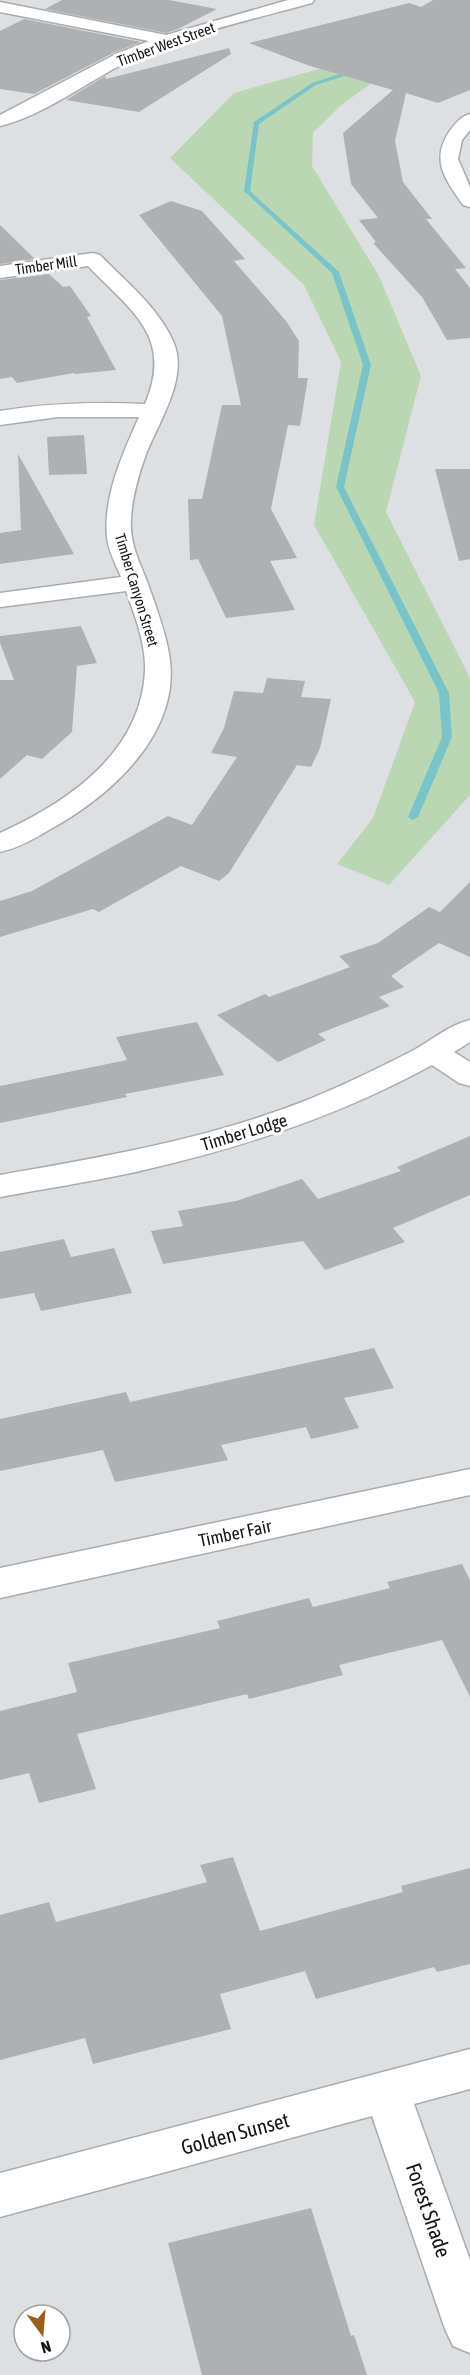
<svg xmlns="http://www.w3.org/2000/svg" width="470" height="2375" font-family="'Asap Condensed',sans-serif">
<rect width="100%" height="100%" fill="#dedfe3"/>
<path fill="#bad7b4" d="M465 28 376 80 340 106 313 133 312 166 379 276 421 376 386 512 470 678V795L389 885 337 864 373 818 415 702 314 525 341 362 304 285 170 158 234 93Z"/>
<g fill="none" stroke-linecap="round" stroke-linejoin="round">
<path fill="#79c3c9" fill-rule="evenodd" d="M358 68 360 71 316 85 259 124 250 191 339 272 371 365 344 487 449 693 452 737 418 817 413 820 408 817 442 737 439 693 336 487 363 365 332 273 244 191 254 122 312 83Z"/>
</g>
<path fill="#afb0b4" d="M62 0H169L217 9 178 29 166 33 45 9Z
M433 0H470V90L438 103 406 93 395 141 403 182 432 219H426L466 268 455 269 470 288V338L447 340 422 297 373 243 376 242 359 220 378 218 351 184 343 133 393 90 307 65 249 43 409 3 421 7Z
M24 19 141 42 115 52 34 94 0 89V31Z
M229 48 231 54 139 112 66 100 105 76 106 79Z
M171 201 202 211 245 259 234 261 286 321 299 341 298 378H308L300 426 288 425 271 509 297 558 270 561 295 610 226 618 198 559 190 560 188 499H202L222 405H241L222 316 139 215Z
M0 225 35 259 0 264Z
M49 274 63 287 70 286 91 316 87 317 116 370 75 374 74 373 17 383 12 377 0 379V280Z
M84 435 87 474 49 475 47 437Z
M18 454 74 554 0 564V533L21 530Z
M435 469H470V559L459 561Z
M81 626 97 663 77 666 72 732 42 759 27 755 0 779V680H14L0 643V636Z
M267 678 305 681 301 697 331 699 320 748 311 767 297 765 229 873 219 881 181 866 99 912 93 909 0 937V901L32 891 168 816 192 825 237 757 211 753 224 728 234 691 263 693Z
M470 882V957L439 943 391 976 404 987 379 997 390 1006 318 1034 326 1040 278 1062 217 1015 265 994 269 997 350 967 339 956 378 943 429 907 440 912Z
M197 1022 224 1075 125 1094 127 1097 0 1123V1086L127 1060 116 1037Z
M470 1136V1195L393 1228 405 1242 325 1270 303 1241 163 1264 151 1231 183 1226 178 1211 236 1201 302 1179 318 1199 401 1171 397 1167Z
M64 1239 71 1257 114 1248 132 1293 41 1311 34 1293 0 1299V1252Z
M374 1348 394 1388 344 1398 359 1428 311 1439 306 1427 221 1445 228 1460 115 1482 103 1450 0 1471V1419L126 1392 130 1402Z
M462 1564 470 1580V1697L442 1640 339 1665 343 1675 249 1699 247 1694 77 1734 96 1789 39 1803 29 1773 0 1780V1711L77 1692 68 1663 220 1628 217 1621 309 1598 313 1607 390 1588 387 1582Z
M233 1857 260 1931 403 1892 401 1886 470 1868V1964L437 1972 434 1967 316 1999 305 1971 220 1994 231 2029 93 2064 85 2038 0 2060V1915L49 1902 56 1922 207 1882 200 1865Z
M311 2208 351 2336 354 2335 367 2375H202L168 2243Z"/>
<g fill="none" stroke-linecap="round" stroke-linejoin="round">
<g stroke="#aaabaf" stroke-width="3">
<path id="street" d="M288 0H314L312 3C250 20 185 34 127 62 86 82 45 115 0 126V115L116 54 149 41 0 12V2L166 35Z
M470 114V130L462 140 458 159 470 187V207L463 205C446 180 430 161 449 132 455 124 461 116 470 114Z
M93 253 100 255C125 281 158 307 173 341 190 378 157 424 145 457 138 477 132 498 131 519 129 543 140 563 148 584 156 607 165 630 169 654 183 732 111 796 49 830 34 839 18 848 0 852V833C68 802 141 753 145 671 146 644 135 616 126 591L0 607V593L121 577C116 565 108 550 107 537 103 496 123 453 139 417H58L0 425V411C48 403 96 402 145 404 174 336 131 311 88 266L0 278V266Z
M470 1020V1042L454 1052 470 1062V1086L459 1083 432 1065C341 1115 245 1147 144 1170 97 1181 48 1188 0 1197V1175C103 1157 204 1140 302 1102 340 1087 377 1069 414 1050 432 1040 449 1025 470 1020Z
M470 1469V1495L0 1598V1568Z
M470 2049V2089L414 2104 470 2260V2353L453 2346 445 2329 372 2116 0 2217V2173Z"/>
</g>
<use href="#street" fill="#fff" fill-rule="evenodd"/>
</g>
<g text-anchor="middle" dominant-baseline="central" stroke-width="6" stroke-linejoin="round" paint-order="stroke">
<g font-size="15" fill="#131415" stroke="#fff">
<text transform="translate(166 44) rotate(-20)">Timber West Street</text>
<text transform="translate(46 265) rotate(-8)">Timber Mill</text>
<text transform="translate(137 590) rotate(73)">Timber Canyon Street</text>
</g>
<g font-size="18" fill="#131415" stroke="#fff">
<text transform="translate(244 1132) rotate(-17)">Timber Lodge</text>
<text transform="translate(235 1533) rotate(-12)">Timber Fair</text>
</g>
<g font-size="21" fill="#131415" stroke="#fff">
<text transform="translate(235 2133) rotate(-15)">Golden Sunset</text>
<text transform="translate(429 2210) rotate(71)">Forest Shade</text>
</g>
</g>
<g transform="translate(42 2333) rotate(164)"><circle r="28" fill="#ffffff" stroke="#a1a1a1" stroke-width="1.5"/>
<path d="M0-4.5L10 22L0 15L-10 22Z" fill="#995f1d"/>
<text y="-9" font-size="16" font-weight="bold" text-anchor="middle" fill="#131415">N</text>
</g>
</svg>
